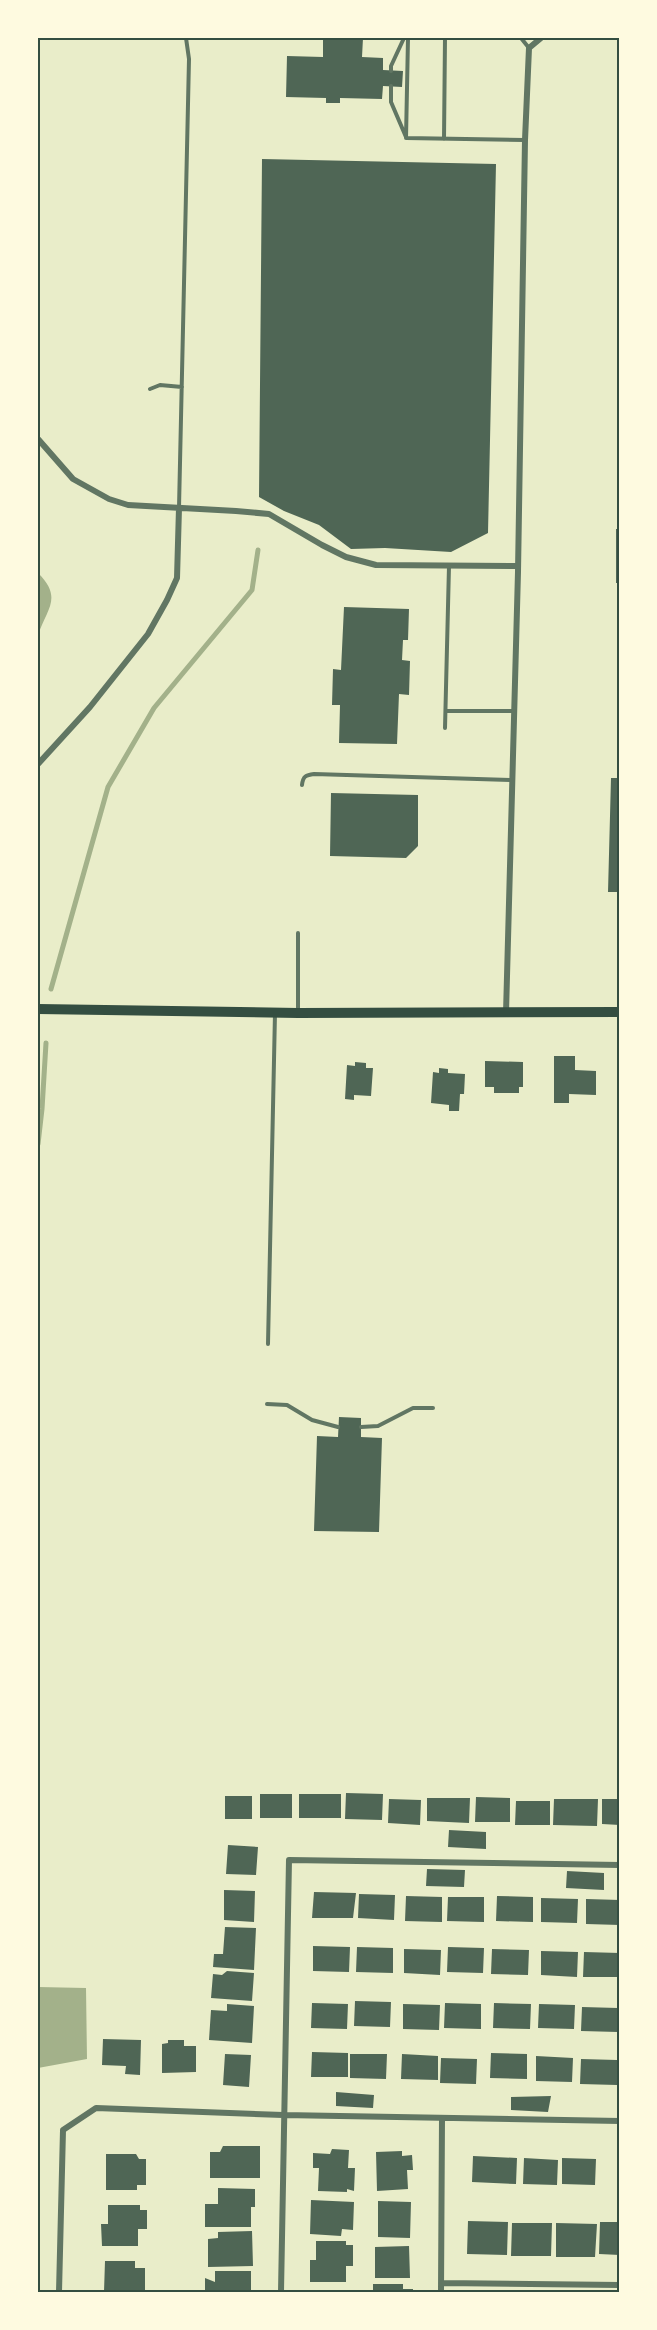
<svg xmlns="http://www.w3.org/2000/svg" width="657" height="2330" font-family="Manrope,sans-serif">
<rect width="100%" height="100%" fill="#e9edc9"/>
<path fill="#a3b18a" d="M38 573C63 598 47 608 38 635Z
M38 1987 86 1988 87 2059 38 2068Z"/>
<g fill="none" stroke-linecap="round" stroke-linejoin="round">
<path stroke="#a3b18a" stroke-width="5" d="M51 989 108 787 154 708 252 590 258 550
M38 1144 42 1109 46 1043"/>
</g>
<path fill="#4f6655" d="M323 38H363L362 57 383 58V70L403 71 402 87 383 86 382 99 340 98V103H326V98L286 97 287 56 323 57Z
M262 159 496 164 488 533 451 552 385 548 351 549 319 525 284 511 259 497Z
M616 529H620V583H616Z
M344 607 409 609 408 640H403L402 660 410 661 409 695 399 694 397 744 339 743 340 705H332L333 669 341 670Z
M611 778H620V892H608Z
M331 793 418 795V846L406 858 330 856Z
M554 1056H575V1070L596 1071V1095L569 1094V1103H554Z
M485 1061 523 1062V1087H519V1093H494V1087H485Z
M355 1062 366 1063V1068H373L371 1096 354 1095V1100L345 1099 347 1065 355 1066Z
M439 1068 448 1069V1073L465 1074 464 1094H460L459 1111H449V1105L431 1103 433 1072 439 1073Z
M339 1417 361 1418V1437L382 1438 379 1532 314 1531 317 1436 338 1437Z
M346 1793 383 1794 382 1820 345 1819Z
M260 1794H292V1818H260Z
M299 1794H341V1818H299Z
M225 1796H252V1819H225Z
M476 1797 510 1798V1822H475Z
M427 1798H470L469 1823 427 1821Z
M389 1799 421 1800 420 1825 388 1823Z
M554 1799H598L597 1826 553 1825Z
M602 1799H620V1825L602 1824Z
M516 1801H550V1825H515Z
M449 1830 486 1832V1849L448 1847Z
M228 1845 258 1847 256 1875 226 1874Z
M427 1869 465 1870 464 1887 426 1886Z
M567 1871 604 1873V1890L566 1888Z
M224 1890 255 1891 254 1922 224 1920Z
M314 1892 356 1893 353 1918H312Z
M359 1894 395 1895 394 1920 358 1918Z
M406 1896 442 1897V1922L405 1921Z
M497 1896 533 1897V1922L496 1921Z
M448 1897H484V1922L447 1921Z
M541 1898 578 1899 577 1923 541 1922Z
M586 1899 620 1900V1925L586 1924Z
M225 1927 256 1928 254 1970 213 1967 214 1954H223Z
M313 1946 350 1947 349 1972 313 1971Z
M357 1947 393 1948V1973L356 1972Z
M448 1947 484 1948 483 1973 447 1972Z
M404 1949 441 1950 440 1975 404 1973Z
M492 1949 529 1950 528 1975 491 1974Z
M541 1951 578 1952 577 1977 541 1975Z
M584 1952 620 1953V1977H583Z
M227 1971 254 1973 252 2001 211 1998 213 1974 222 1975Z
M355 2001 391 2002 390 2027 354 2026Z
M312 2003 348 2004 347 2029 311 2028Z
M445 2003 481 2004V2029L444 2028Z
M494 2003 531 2004 530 2029 493 2028Z
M227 2004 254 2006 252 2043 209 2040 211 2010 227 2011Z
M403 2004 440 2005 439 2030 403 2029Z
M539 2004 575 2005 574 2029 538 2028Z
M582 2007 618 2008V2032L581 2031Z
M103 2039 141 2040 140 2075 125 2074 126 2066 102 2065Z
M168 2040H184V2046H196V2072L162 2073V2044L168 2043Z
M312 2052 348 2053V2077H311Z
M491 2053 527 2054V2079L490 2078Z
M225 2054 251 2055 249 2087 223 2085Z
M350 2054H387L386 2079 350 2078Z
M402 2054 438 2056V2080L401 2079Z
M536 2056 573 2058 572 2082 536 2081Z
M441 2058 477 2059 476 2084 440 2083Z
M581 2059 617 2060V2085L580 2084Z
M336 2092 374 2095 373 2108 336 2106Z
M551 2096 548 2112 511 2110V2097Z
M223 2146H260V2178H210V2152H220Z
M332 2149 349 2150 348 2168H355L354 2191 347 2189V2192L318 2191 319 2168H313V2153L330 2154Z
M402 2151V2156L412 2155 413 2170H407L408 2189 377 2191 376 2152Z
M106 2154H136L139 2159H146V2185H137V2190H106Z
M473 2156 517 2158 516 2184 472 2182Z
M524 2158 558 2160 557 2185 523 2184Z
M562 2158 596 2159 595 2185 562 2184Z
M218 2188 255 2189V2207H251V2227H205V2204H218Z
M311 2200 354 2202 353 2230 342 2229 341 2236 310 2234Z
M378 2201 411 2202 410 2238 378 2237Z
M108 2205H140V2210H147V2229H138V2246H102L101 2224H108Z
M468 2221 508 2222 507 2255 467 2254Z
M600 2222H620V2255L599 2254Z
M512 2223H552L551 2256H511Z
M556 2223 597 2224 595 2257H556Z
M252 2231 253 2266 208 2267V2239L218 2238V2232Z
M316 2241H346V2245H353V2266H346V2282H310V2260H316Z
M409 2246 410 2278H375V2247Z
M105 2261H135V2268H145V2292H104Z
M215 2271H251V2292H205V2278L215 2282Z
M373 2284H403V2289H413V2292H373Z"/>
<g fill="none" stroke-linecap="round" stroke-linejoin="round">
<path stroke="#617663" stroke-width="4" d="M408 38 406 138 524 140
M521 38 529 48
M391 71V66L404 38
M391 86V102L406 137
M444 139 445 38
M150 389 160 385 182 387
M179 508 189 59 186 38
M446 711H513
M445 728 449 566
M302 785C303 776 306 775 314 774L511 780
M298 1011V933
M268 1344 275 1013
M267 1404 287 1405 312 1420 338 1427
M361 1427 378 1426 413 1408H433"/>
<path stroke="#617663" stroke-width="6" d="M38 439 73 479 109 499 128 505 236 511 269 514 322 545 346 557 376 565 518 566
M38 764 90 707 148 634 167 600 177 578 179 508
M506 1013 518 572 525 140 529 48 541 38
M441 2283 620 2285
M59 2292 63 2130 96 2108 283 2115 620 2121
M281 2292 289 1860 620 1865
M441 2292 442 2118"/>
<path stroke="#344e41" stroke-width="10" d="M38 1009 298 1013 620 1012"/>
</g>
<rect width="657" height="2330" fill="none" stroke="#fefae0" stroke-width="78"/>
<rect x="39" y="39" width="579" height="2252" fill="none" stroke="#344e41" stroke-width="2"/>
</svg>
